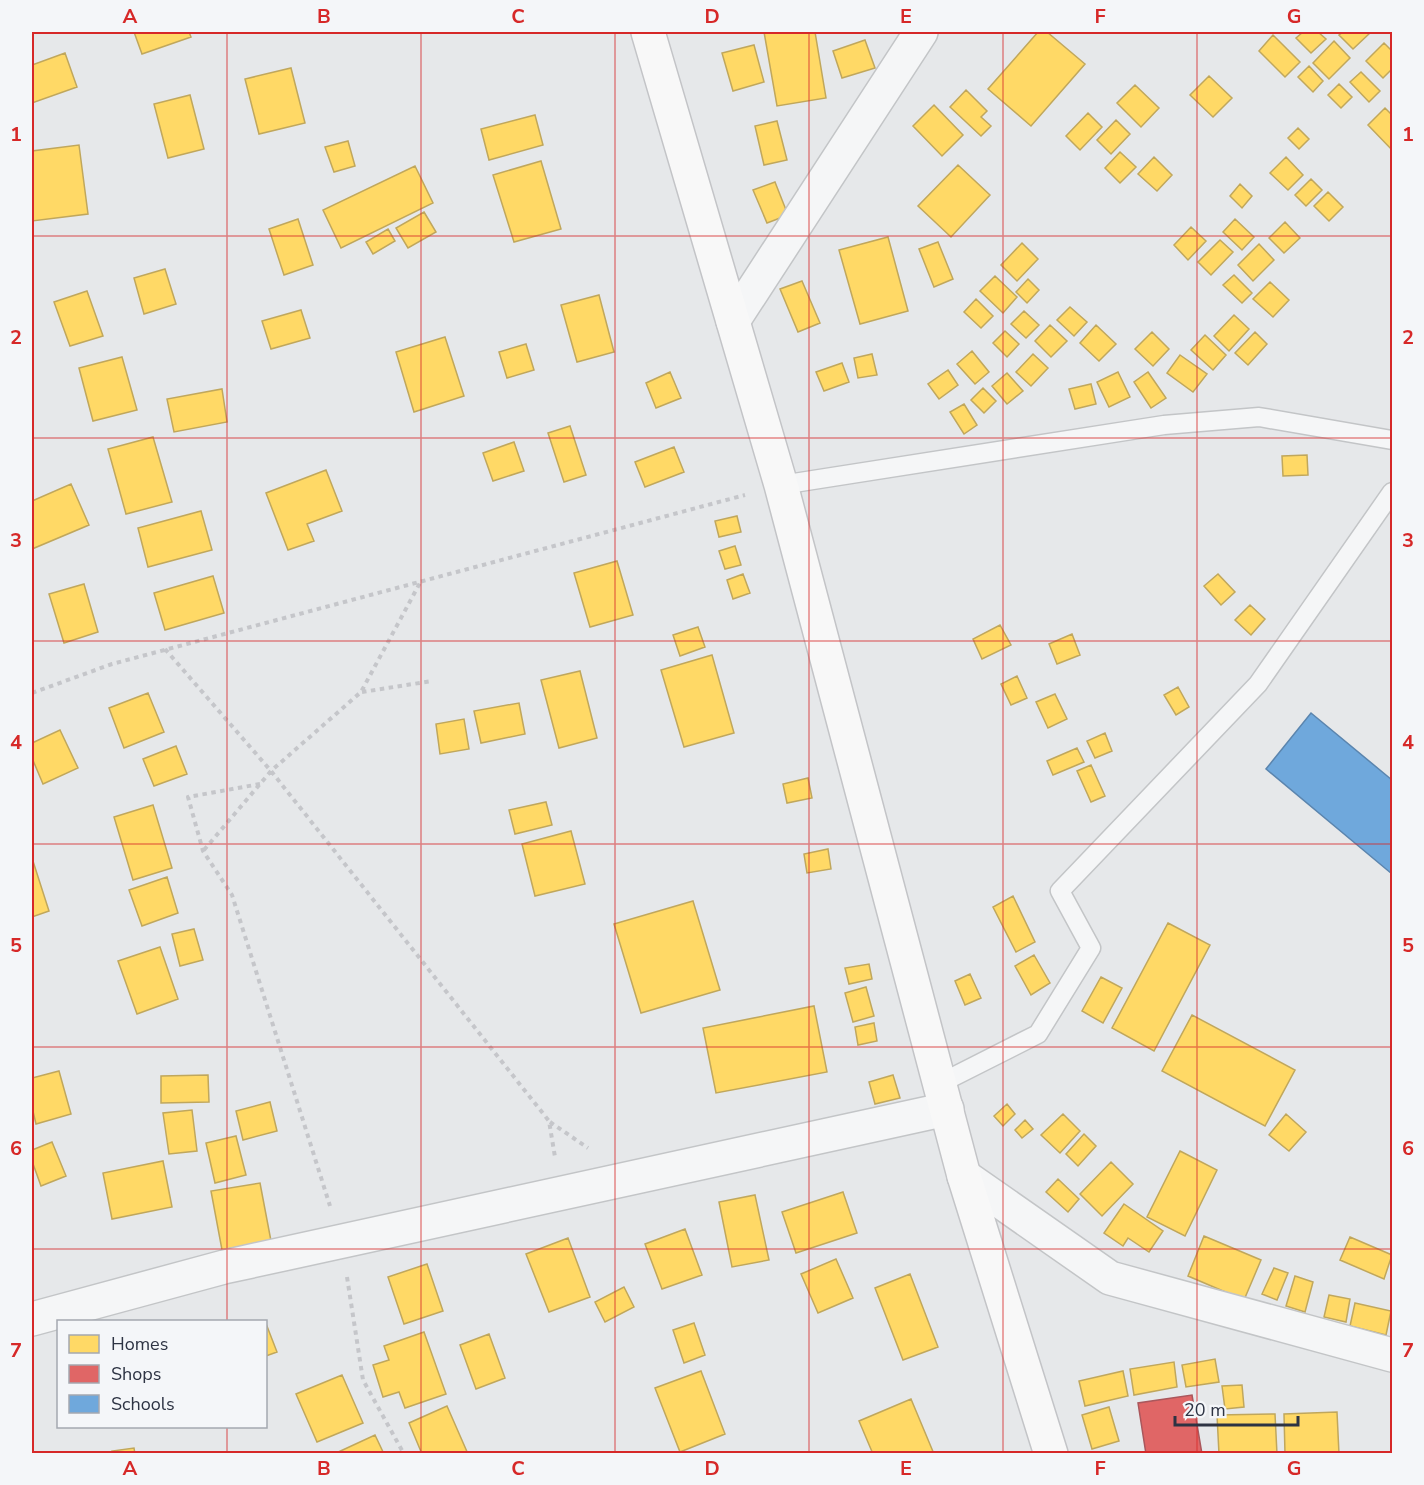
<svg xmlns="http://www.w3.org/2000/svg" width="1424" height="1485" font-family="'Nunito Sans',sans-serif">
<rect width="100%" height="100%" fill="#e6e8ea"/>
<path fill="#ffd966" stroke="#c0a75c" stroke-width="1.5" d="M134 32H189L191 37 142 54Z
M764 32H815L826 98 777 106Z
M1038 32H1047L1085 64 1031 126 988 89Z
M1303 32H1318L1326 39 1311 53 1296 38Z
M1343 32H1371L1353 49 1339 35Z
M1273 35 1300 62 1285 77 1259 51Z
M865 40 875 68 842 78 833 51Z
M1334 41 1350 58 1329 79 1313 63Z
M1384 43 1392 51V69L1383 78 1366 61Z
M754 45 764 82 733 91 722 53Z
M65 53 77 87 32 103V65Z
M1309 66 1323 81 1313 92 1298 77Z
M291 68 305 123 259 134 245 79Z
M1361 72 1380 91 1369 102 1350 82Z
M1209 76 1232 98 1213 117 1190 95Z
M1339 84 1352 97 1341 108 1328 95Z
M1135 85 1159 108 1141 127 1117 103Z
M966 90 987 111 981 117 991 126 981 136 950 107Z
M190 95 204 149 168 158 154 104Z
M934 105 963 135 942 156 913 126Z
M1385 108 1392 115V150L1368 125Z
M1088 113 1102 127 1080 150 1066 136Z
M535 115 543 145 489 160 481 129Z
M1116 120 1130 134 1111 154 1097 140Z
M777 121 787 160 764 165 755 126Z
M1298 128 1309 139 1299 149 1288 138Z
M348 141 355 166 334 172 325 147Z
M79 145 88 214 32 221V151Z
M1120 152 1136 167 1120 183 1105 168Z
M1154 157 1172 175 1157 191 1138 174Z
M1286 157 1303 175 1288 190 1270 173Z
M541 161 561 229 514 242 493 175Z
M958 165 990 195 951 237 918 206Z
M415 166 433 203 341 248 323 210Z
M1311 179 1322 190 1306 206 1295 195Z
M775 182 788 215 767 223 753 190Z
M1240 184 1252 196 1242 208 1230 196Z
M1328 192 1343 207 1329 221 1314 206Z
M424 212 436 232 408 248 396 228Z
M298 219 313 265 284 275 269 229Z
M1235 219 1254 237 1242 250 1223 232Z
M1285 222 1300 238 1284 253 1269 238Z
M1191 227 1206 241 1188 260 1174 245Z
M388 229 395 241 373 254 366 242Z
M888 237 908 311 860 324 839 250Z
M1220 240 1233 252 1211 275 1198 262Z
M938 242 953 279 934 287 919 249Z
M1022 243 1038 259 1017 281 1001 265Z
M1259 244 1274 260 1253 281 1238 265Z
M165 269 176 304 144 314 134 278Z
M1234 275 1252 293 1242 303 1223 285Z
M995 276 1017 297 1003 313 980 291Z
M1028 279 1039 290 1027 303 1016 292Z
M802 281 820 323 798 332 780 289Z
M1270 282 1289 300 1273 317 1253 299Z
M87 291 103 336 70 346 54 302Z
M599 295 614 352 577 362 561 305Z
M976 299 993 316 981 328 964 312Z
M1070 307 1087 322 1074 336 1057 320Z
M301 310 310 338 271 349 262 321Z
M1024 311 1039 325 1026 338 1011 324Z
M1234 315 1249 329 1229 351 1214 336Z
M1050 325 1067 341 1051 357 1035 341Z
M1096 325 1116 344 1099 361 1080 343Z
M1005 331 1019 344 1007 357 993 343Z
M1152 332 1169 349 1153 366 1135 349Z
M1255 332 1267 344 1248 365 1235 353Z
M1205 335 1226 355 1213 370 1191 350Z
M445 337 464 396 414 412 396 352Z
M526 344 534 370 507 378 499 352Z
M972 351 989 372 975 384 957 364Z
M872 354 877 375 858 378 854 358Z
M1033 354 1048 368 1031 386 1016 372Z
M1180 355 1207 374 1193 392 1167 373Z
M122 357 137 410 93 421 79 368Z
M842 363 849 382 824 391 816 372Z
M948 370 958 385 939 399 928 384Z
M670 372 681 398 656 408 646 383Z
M1118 372 1130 397 1109 407 1097 382Z
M1148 372 1166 398 1151 408 1134 382Z
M1007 373 1023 391 1007 404 992 386Z
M1091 384 1096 404 1075 409 1069 389Z
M983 388 996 401 984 413 971 400Z
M222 389 227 422 174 432 167 399Z
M964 404 977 425 964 434 950 412Z
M570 426 586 475 564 482 548 433Z
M153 437 172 502 126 514 108 449Z
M514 442 524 471 493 481 483 453Z
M674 447 684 472 645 487 635 462Z
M1307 455 1308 475 1283 476 1282 456Z
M326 470 342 511 307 524 314 541 288 550 266 493Z
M71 484 89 525 32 549V501Z
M201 511 212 550 148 567 138 528Z
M737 516 741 532 719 537 715 521Z
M735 546 741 565 725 569 719 551Z
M617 561 633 615 590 627 574 573Z
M743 574 750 593 733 599 727 580Z
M1218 574 1235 592 1221 605 1204 586Z
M213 576 224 613 165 630 154 593Z
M84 584 98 632 64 643 49 594Z
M1250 605 1265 619 1251 635 1235 620Z
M1000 625 1011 645 982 659 973 639Z
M698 627 705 647 680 656 673 635Z
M1072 634 1080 655 1057 664 1049 644Z
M712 655 734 733 684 747 661 670Z
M580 671 597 738 559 748 541 680Z
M1017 676 1027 698 1011 705 1001 684Z
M1178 687 1189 707 1176 715 1164 695Z
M148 693 164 732 124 748 109 708Z
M1055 694 1067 719 1048 728 1036 702Z
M519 703 525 734 481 743 474 711Z
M464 719 469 749 440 754 436 724Z
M60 730 78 768 43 784 32 758V743Z
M1105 733 1112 751 1095 758 1087 741Z
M176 746 187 774 154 786 143 759Z
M1077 748 1084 762 1053 775 1047 761Z
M1091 765 1105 796 1091 802 1077 771Z
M808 778 812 798 787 803 783 784Z
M546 802 552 825 515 834 509 810Z
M153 805 172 868 133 880 114 817Z
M571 831 585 884 535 896 522 844Z
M828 849 831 869 807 873 804 854Z
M32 858 49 911 32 917Z
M167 877 178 913 142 926 129 890Z
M1013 896 1035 942 1016 952 993 907Z
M693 901 720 990 641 1013 614 924Z
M1168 923 1210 945 1154 1051 1112 1028Z
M194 929 203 960 180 966 172 934Z
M160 947 178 999 137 1014 118 961Z
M1034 955 1050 983 1031 995 1015 966Z
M869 964 872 979 849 984 845 968Z
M970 974 981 998 965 1005 955 981Z
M1101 977 1122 988 1103 1023 1082 1011Z
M866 987 874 1016 853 1022 845 993Z
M814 1006 827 1072 716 1093 703 1028Z
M1192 1015 1295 1070 1265 1126 1162 1071Z
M874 1023 877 1041 858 1045 855 1027Z
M59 1071 71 1114 36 1124 32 1107V1078Z
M208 1075 209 1102 161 1103V1076Z
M893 1075 900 1098 875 1104 869 1082Z
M270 1102 277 1131 243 1140 236 1111Z
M1007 1104 1015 1114 1003 1126 994 1116Z
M192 1110 197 1151 169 1154 163 1113Z
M1063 1114 1080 1131 1060 1153 1041 1135Z
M1286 1114 1306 1132 1289 1151 1269 1135Z
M1025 1120 1033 1129 1022 1138 1015 1130Z
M1084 1134 1096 1146 1078 1166 1066 1154Z
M236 1136 246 1175 215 1183 206 1143Z
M52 1142 66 1176 41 1186 32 1161V1150Z
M1180 1151 1217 1170 1185 1236 1147 1217Z
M163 1161 172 1207 112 1219 103 1173Z
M1111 1162 1133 1184 1102 1216 1080 1194Z
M1058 1179 1079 1199 1068 1212 1046 1192Z
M260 1183 271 1241 222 1250 211 1191Z
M843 1192 857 1233 796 1253 782 1212Z
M755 1195 769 1260 732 1267 719 1202Z
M1124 1204 1163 1231 1149 1252 1128 1238 1123 1246 1104 1233Z
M685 1229 702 1275 662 1289 645 1244Z
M1204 1236 1261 1260 1244 1300 1188 1276Z
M1350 1237 1392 1255 1384 1279 1340 1260Z
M568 1238 590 1297 549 1312 526 1254Z
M836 1259 853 1298 818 1313 801 1274Z
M427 1264 443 1311 404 1324 388 1277Z
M1274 1268 1288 1273 1277 1300 1262 1294Z
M910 1274 938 1347 903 1360 875 1288Z
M1295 1276 1313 1282 1305 1312 1286 1306Z
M624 1287 634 1307 605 1322 595 1302Z
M1329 1295 1350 1299 1346 1322 1324 1317Z
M1355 1303 1391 1311 1386 1335 1350 1326Z
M265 1321 277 1352 266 1356 264 1322Z
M694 1323 705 1355 684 1363 673 1330Z
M424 1332 446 1394 405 1408 399 1392 383 1397 373 1365 389 1360 384 1346Z
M489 1334 505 1378 476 1389 460 1345Z
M1215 1359 1219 1382 1186 1387 1182 1365Z
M1174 1362 1177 1387 1134 1395 1130 1369Z
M701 1371 725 1434 680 1452 655 1388Z
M1123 1371 1128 1396 1085 1406 1079 1381Z
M342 1375 363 1423 317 1442 296 1394Z
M1242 1385 1244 1407 1225 1409 1222 1386Z
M911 1399 934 1454H873L859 1421Z
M447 1406 468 1454H422L409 1423Z
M1109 1407 1119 1441 1092 1449 1082 1415Z
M1337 1412 1339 1454H1285L1284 1414Z
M1275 1414 1277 1454H1219L1217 1415Z
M375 1435 384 1454H334Z
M134 1448 135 1454H113L112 1451Z"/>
<path fill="#e06666" stroke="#aa575c" stroke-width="1.5" d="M1192 1395 1202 1454H1146L1138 1403Z"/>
<path fill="#6fa8dc" stroke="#5b85ae" stroke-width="1.5" d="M1311 713 1392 780V874L1266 769Z"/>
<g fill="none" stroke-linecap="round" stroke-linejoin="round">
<g stroke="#c3c5c7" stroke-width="21">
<path id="service" d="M781 485 1164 425 1259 417 1392 440
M939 1084 1038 1034 1091 948 1060 891 1258 684 1392 492"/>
</g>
<g stroke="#c3c5c7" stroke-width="36">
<path id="minor" d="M733 321 921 32
M964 1176 1110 1278 1392 1355
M32 1319 224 1267 947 1109"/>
</g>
<g stroke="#c3c4c7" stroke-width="36">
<path id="primary" d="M648 32 781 485 964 1176 1051 1454"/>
</g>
<path stroke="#c5c6ca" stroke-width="4" stroke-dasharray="4.5 4.5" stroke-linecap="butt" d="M165 649 271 771 549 1121 555 1157
M362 692 432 681
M32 693 112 664 745 495
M260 784 188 797 203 851 232 895 330 1206
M204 850 271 771 361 692 421 581
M550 1122 588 1148
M347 1277 363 1380 404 1454"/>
<use href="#service" stroke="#f5f6f7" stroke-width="18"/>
<use href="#minor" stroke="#f5f6f7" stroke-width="33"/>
<use href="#primary" stroke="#f8f8f8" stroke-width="33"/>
</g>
<path fill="none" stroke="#d62828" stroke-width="1.5" stroke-opacity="0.55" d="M227 32V1322M421 32V1454M615 32V1454M809 32V1454M1003 32V1454M1197 32V1454M32 236H1392M32 438H1392M32 641H1392M32 844H1392M32 1047H1392M32 1249H1392M227 1426V1454"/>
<rect width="1424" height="1485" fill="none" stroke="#f4f6f9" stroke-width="66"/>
<rect x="57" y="1320" width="210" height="108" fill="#f4f6f9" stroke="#a4a8b0" stroke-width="1.5"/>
<rect x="69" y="1335" width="30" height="18" fill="#ffd966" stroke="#a4a8b0" stroke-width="1.5"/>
<text x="111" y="1350" font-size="18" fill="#2d3343">Homes</text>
<rect x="69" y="1365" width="30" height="18" fill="#e06666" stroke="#a4a8b0" stroke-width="1.5"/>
<text x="111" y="1380" font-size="18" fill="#2d3343">Shops</text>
<rect x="69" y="1395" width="30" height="18" fill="#6fa8dc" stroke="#a4a8b0" stroke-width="1.5"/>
<text x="111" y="1410" font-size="18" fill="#2d3343">Schools</text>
<path d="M1175 1416v9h123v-9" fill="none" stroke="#2d3343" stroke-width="3"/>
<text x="1184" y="1416" font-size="18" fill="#2d3343" stroke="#f4f6f9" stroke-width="4.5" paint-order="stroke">20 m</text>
<rect x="33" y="33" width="1358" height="1419" fill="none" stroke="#d62828" stroke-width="2"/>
<g font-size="20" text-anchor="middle" font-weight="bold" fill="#d62828">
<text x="130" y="23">A</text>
<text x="324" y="23">B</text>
<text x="518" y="23">C</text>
<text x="712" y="23">D</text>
<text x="906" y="23">E</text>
<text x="1100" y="23">F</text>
<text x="1294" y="23">G</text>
<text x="16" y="141">1</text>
<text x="1408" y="141">1</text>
<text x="16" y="344">2</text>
<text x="1408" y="344">2</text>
<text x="16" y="547">3</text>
<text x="1408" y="547">3</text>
<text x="16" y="749">4</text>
<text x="1408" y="749">4</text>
<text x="16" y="952">5</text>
<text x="1408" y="952">5</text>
<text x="16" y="1155">6</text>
<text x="1408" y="1155">6</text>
<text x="16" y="1357">7</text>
<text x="1408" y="1357">7</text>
<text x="130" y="1475">A</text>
<text x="324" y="1475">B</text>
<text x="518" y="1475">C</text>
<text x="712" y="1475">D</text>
<text x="906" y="1475">E</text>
<text x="1100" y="1475">F</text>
<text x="1294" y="1475">G</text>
</g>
</svg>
